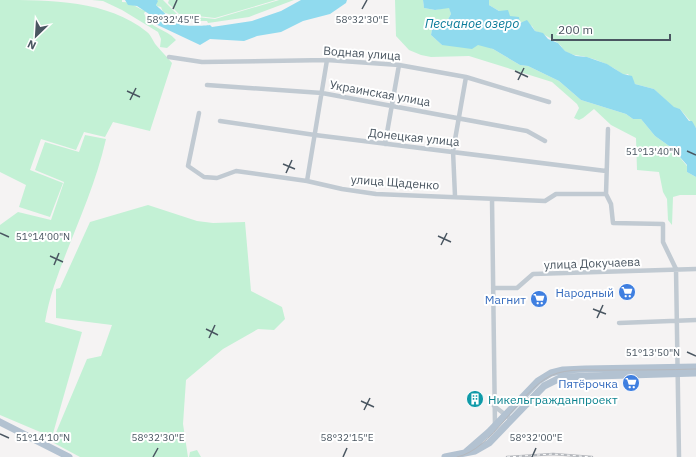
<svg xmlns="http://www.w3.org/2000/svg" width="696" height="457" font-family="'IBM Plex Sans',sans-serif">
<rect width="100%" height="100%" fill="#f5f3f3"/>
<path fill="#c3f1d5" d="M0 0C50 0 108 0 147 32 151 35 153 41 156 45 161 51 167 57 172 63L150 131 113 122 105 137 84 132 76 150 41 139 30 170 63 183 50 217 19 207 26 185 0 172Z
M92 0H122V2C133 2 137 9 146 11L144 13C149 29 166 28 176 40L167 48 160 47 161 39 158 32 122 10 103 1Z
M154 0H163L178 15 215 19 279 0H294L249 17 208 23 207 21H178L171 15 163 12 161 7 157 6Z
M169 0H276L215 18 179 14 168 3Z
M395 0H423L424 8 435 10 449 7 451 14 447 21 432 29 431 35 442 45H484L493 49 520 65 528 66 559 81 581 100 626 114 633 119H641L655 136 672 148 687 166V172L696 177V195H680L673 197 672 225 668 220 667 199 663 192 659 172 637 170 636 138 611 125 594 109 583 118 579 120 574 118 579 108 577 104 552 82 469 56 431 57 421 55 409 50 396 36Z
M489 0H696V128L680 109 674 108 654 89 635 84 628 74 623 75C613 66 599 60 586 57 579 55 572 56 565 51 563 50 562 46 559 44 555 40 540 32 535 31L532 26C518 22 502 13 489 5Z
M85 135 106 139C94 192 71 236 54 286 50 298 47 310 45 322L82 332 52 437 0 415V225L18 212 51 220 64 182 35 170 45 142 79 152Z
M148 205 197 221 213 223 245 222 251 291 282 307 285 319 274 330 258 329 223 349 186 380 183 424 188 457H80L52 442 87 359 101 356 112 325 56 318V289L60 288 90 222Z
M197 450 201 457H189L190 452Z"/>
<path fill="#90daee" d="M125 0H157L158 1 156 5C161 10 174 22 181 25 185 26 205 26 210 25L212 27 252 21 281 11 301 0H347L346 3 330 14 303 21 281 32 257 36 244 41 210 39 200 45 149 21 147 17 149 14 137 6 128 5Z
M423 0H489V5L499 11 508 10 510 16 519 17 520 23 527 20 535 31 543 33 548 39 558 43 565 51 576 56 587 57 607 64 623 74 632 76 635 84 654 89 674 107 680 109 689 121H692L696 128V177L687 172V165L672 148 655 136 641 119H633L626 114 581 100 559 81 528 66 520 65 493 49 478 45 472 49 442 45 431 35 432 29 447 21 451 14 449 8 435 10 424 8Z"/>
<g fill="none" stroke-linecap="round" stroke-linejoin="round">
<path stroke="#c1cad2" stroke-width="4.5" d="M169 57 202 62 327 60 399 65 466 77 549 102
M207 85 322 93 527 131 545 141
M199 113 188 166 204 177 217 178 236 171 307 181 342 189 376 194 545 201 556 194H606L611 204 613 223 663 224V242L676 269 679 457
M220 121 315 135 606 171
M385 144 399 65
M307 181 327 60
M606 194 608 129
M455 196 453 151 466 77
M492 199 495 426
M493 288H517L533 274 696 269
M619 323 696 320
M494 406 511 419"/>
<path stroke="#b3c2d1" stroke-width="7" d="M0 422 69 457
M466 452 489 432 538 381 551 373 563 370 585 369 696 367
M445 457 475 451 489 443 544 386 562 377 696 373"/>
<path stroke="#b5b8bd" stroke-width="1" d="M457 457C492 450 518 393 550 376 568 367 594 371 614 370 641 370 669 370 696 369"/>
<g stroke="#b5b8bd" stroke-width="2.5">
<path id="rail" d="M507 457 553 454 592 457"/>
</g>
<use href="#rail" stroke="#fff" stroke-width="1" stroke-dasharray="3" stroke-linecap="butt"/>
</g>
<path fill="none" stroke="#4a5661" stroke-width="1.5" d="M173 9 177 0M362 9 367 0M515 71 528 77M518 80 524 68M127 91 140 97M130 100 136 88M687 151 696 155M283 164 295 169M286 173 292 160M0 233 9 237M438 236 451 242M441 245 447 233M50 256 63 262M54 265 59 253M593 309 606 314M597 318 603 305M206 329 218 335M209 338 215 325M687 352 696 356M361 401 374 407M364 410 370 398M0 434 9 438M153 457 158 448M343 457 347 448M532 457 536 448"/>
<defs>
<g id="supermarket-disc" transform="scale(0.9)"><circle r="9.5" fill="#3f7fe0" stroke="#fff"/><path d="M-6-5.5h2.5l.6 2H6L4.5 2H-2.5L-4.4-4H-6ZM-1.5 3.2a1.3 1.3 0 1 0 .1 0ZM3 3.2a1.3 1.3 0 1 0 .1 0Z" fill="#fff"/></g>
<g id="building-disc" transform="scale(0.9)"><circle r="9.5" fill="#0f9aa8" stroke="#fff"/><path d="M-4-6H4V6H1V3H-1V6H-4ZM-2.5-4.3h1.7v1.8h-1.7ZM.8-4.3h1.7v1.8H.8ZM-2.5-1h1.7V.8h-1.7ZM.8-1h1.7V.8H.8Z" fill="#fff"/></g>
</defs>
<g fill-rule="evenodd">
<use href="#supermarket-disc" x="627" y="292"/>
<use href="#supermarket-disc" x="539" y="299"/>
<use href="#supermarket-disc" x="631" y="383"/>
<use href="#building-disc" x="475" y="399"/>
</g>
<g text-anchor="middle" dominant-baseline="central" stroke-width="4" stroke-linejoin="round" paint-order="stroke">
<g font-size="12" fill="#4a5661" stroke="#fff">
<text transform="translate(362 53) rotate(4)">Водная улица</text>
<text transform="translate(380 93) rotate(10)">Украинская улица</text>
<text transform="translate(414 137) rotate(6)">Донецкая улица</text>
<text transform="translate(395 182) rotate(4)">улица Щаденко</text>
<text transform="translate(592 263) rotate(-2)">улица Докучаева</text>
</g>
<g font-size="12" fill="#366cbe" stroke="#fff" text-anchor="end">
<text x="614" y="292">Народный</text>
<text x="526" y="299">Магнит</text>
<text x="618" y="383">Пятёрочка</text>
</g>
<g font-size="12" fill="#0d838f" stroke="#fff" text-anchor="start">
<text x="488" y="399">Никельгражданпроект</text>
</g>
<g font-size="13" font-style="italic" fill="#0c7c9b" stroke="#fff">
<text x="472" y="23">Песчаное озеро</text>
</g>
</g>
<g font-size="10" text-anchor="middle" fill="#4a5661" stroke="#fff" stroke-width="4" stroke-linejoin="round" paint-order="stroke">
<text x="173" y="23">58°32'45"E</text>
<text x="362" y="23">58°32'30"E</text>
<text x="653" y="155">51°13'40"N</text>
<text x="43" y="240">51°14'00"N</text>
<text x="653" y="356">51°13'50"N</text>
<text x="43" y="441">51°14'10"N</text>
<text x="158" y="441">58°32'30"E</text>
<text x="347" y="441">58°32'15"E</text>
<text x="536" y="441">58°32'00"E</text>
</g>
<g transform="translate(36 36) rotate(205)" stroke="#ffffff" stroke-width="3" paint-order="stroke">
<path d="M0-3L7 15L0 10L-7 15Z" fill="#4a5661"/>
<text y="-6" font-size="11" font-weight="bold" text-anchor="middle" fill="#4a5661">N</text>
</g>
<path d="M552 34v6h118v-6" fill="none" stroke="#4a5661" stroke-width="2"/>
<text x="558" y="34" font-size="12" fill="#4a5661" stroke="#ffffff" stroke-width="3" paint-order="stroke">200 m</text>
</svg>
